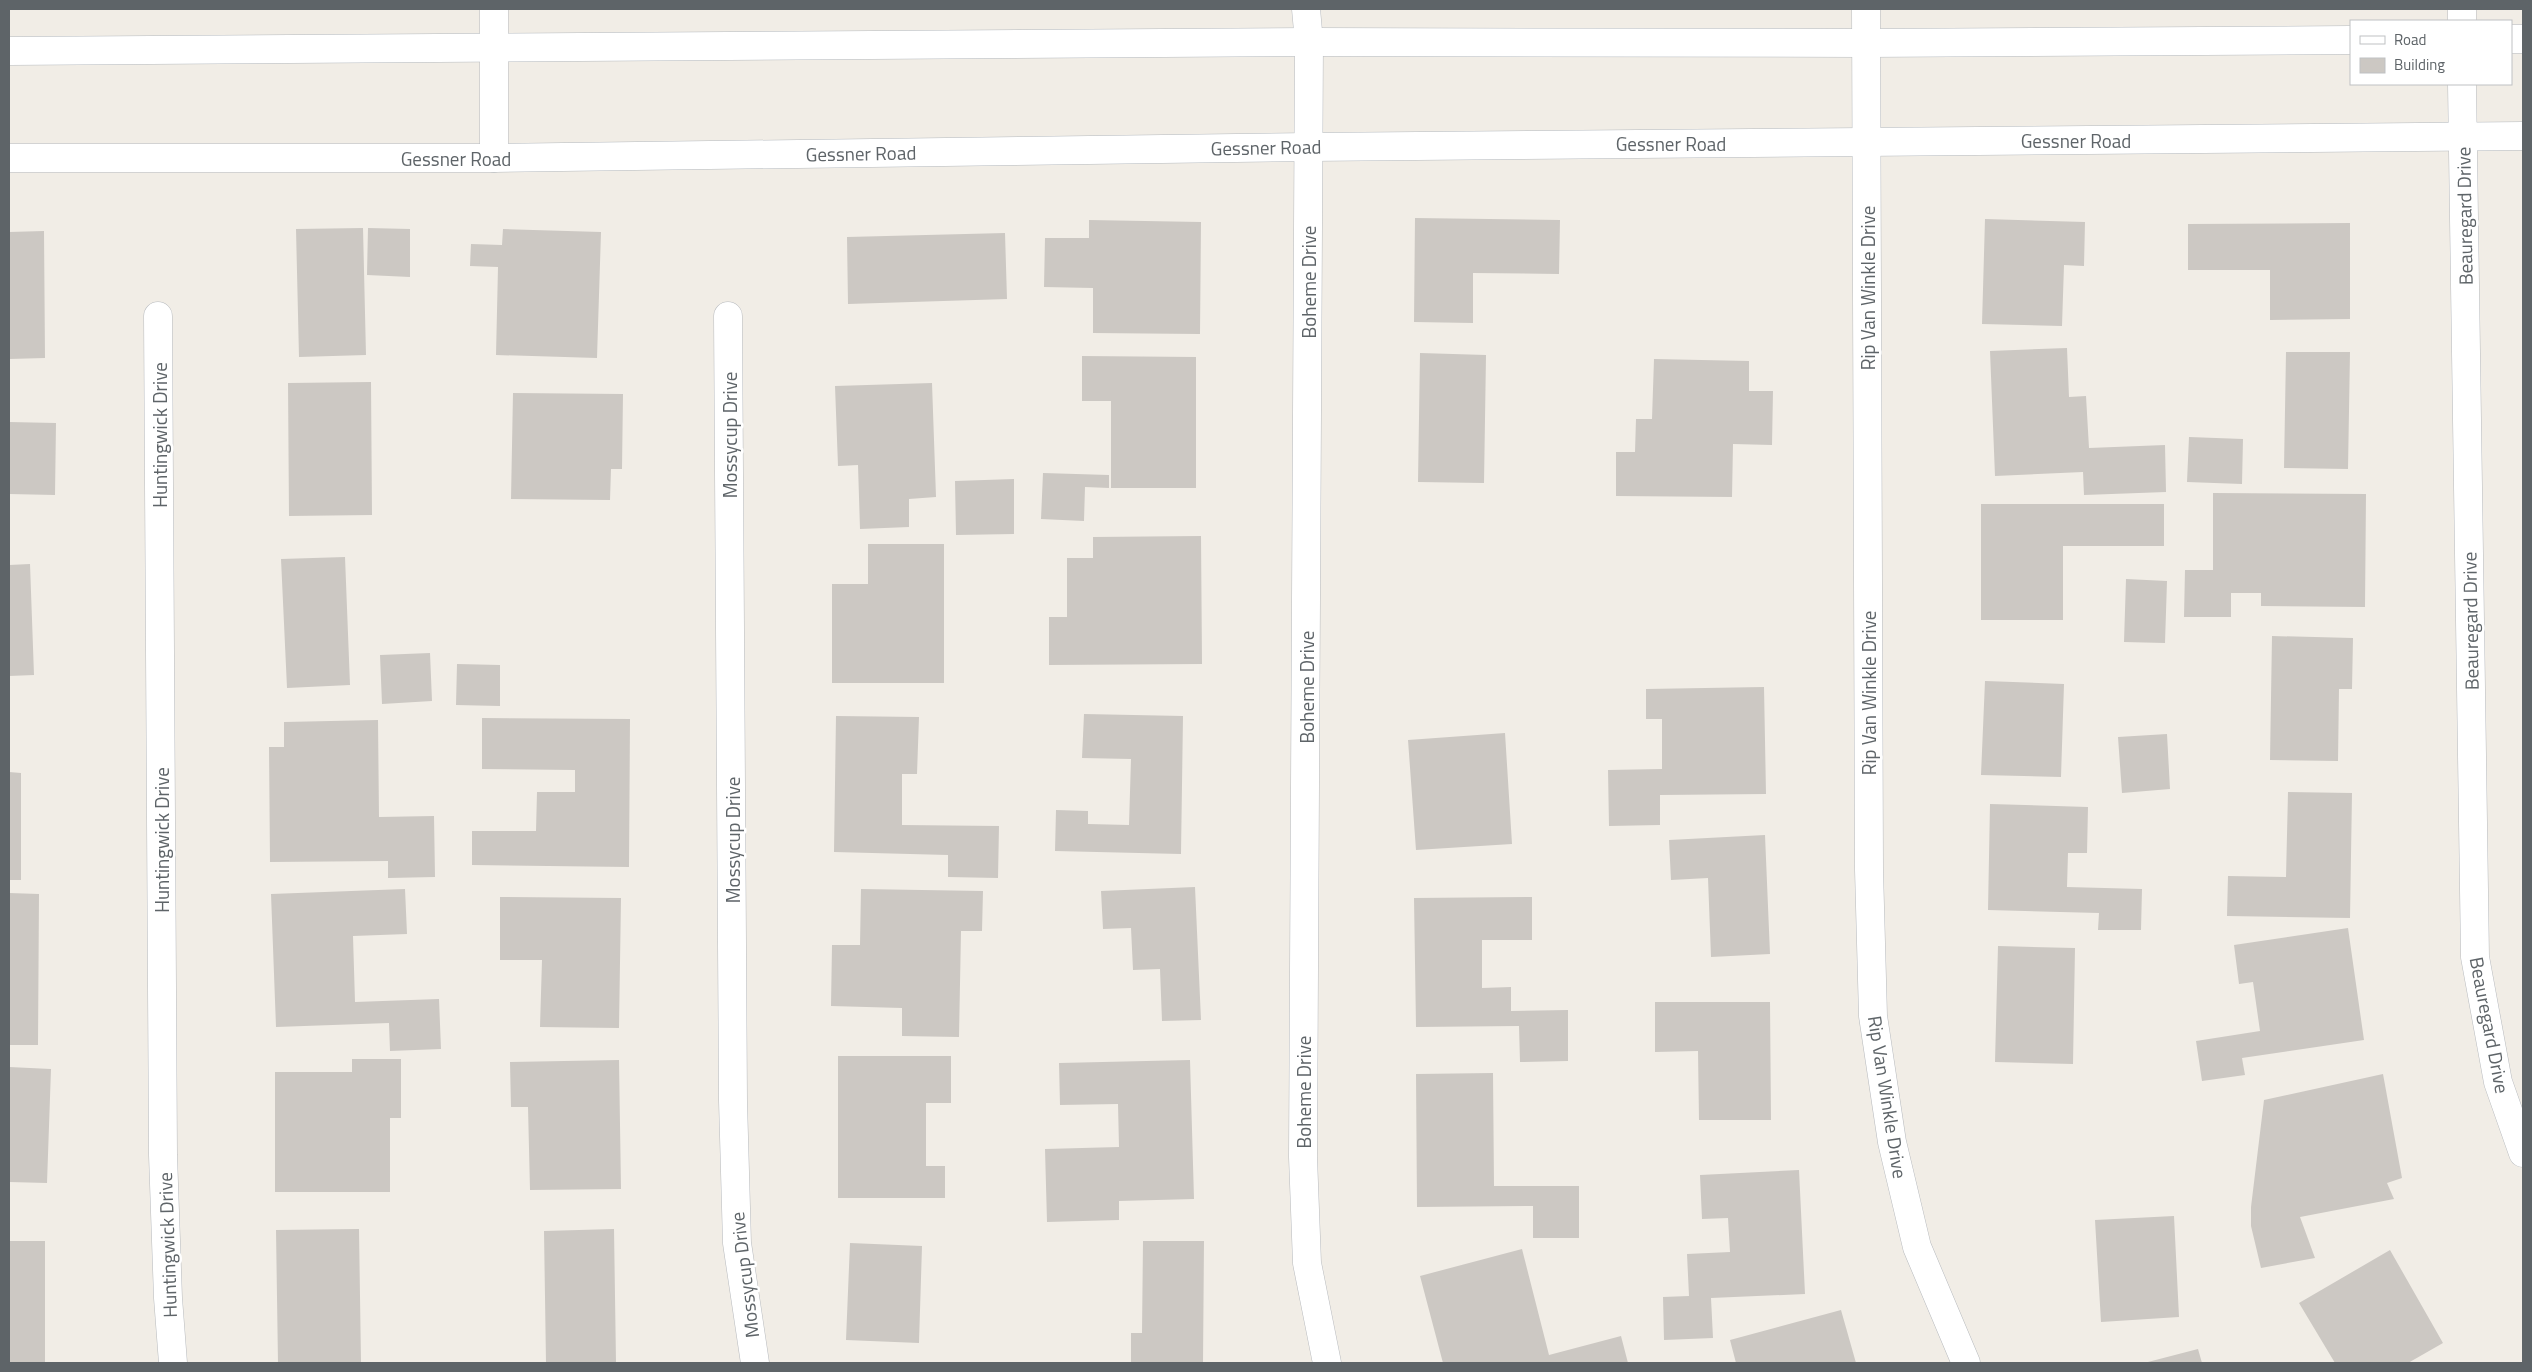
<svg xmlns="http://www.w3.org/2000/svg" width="2532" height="1372" font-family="'Titillium Web',sans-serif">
<rect width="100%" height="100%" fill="#f1ede6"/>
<path fill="#ccc8c3" d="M1415 218 1560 220 1559 274 1473 273V323L1414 322Z
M1985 219 2085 222 2084 266 2064 265 2062 326 1982 324Z
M1089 220 1201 222 1200 334 1093 333V288L1044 287 1045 238H1089Z
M2350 223V319L2270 320V270H2188V224Z
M363 228 366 355 299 357 296 229Z
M368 228 410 229V277L367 275Z
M503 229 601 232 597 358 496 355 498 267 470 266 471 244 502 245Z
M44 231 45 358 9 359V232Z
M1005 233 1007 299 848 304 847 237Z
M2067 348 2069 397 2086 396 2089 448 2165 445 2166 492 2084 495 2083 472 1995 476 1990 351Z
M2286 352H2350L2348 469 2284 468Z
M1420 353 1486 355 1484 483 1418 482Z
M1082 356 1196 357V488H1111V401H1082Z
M1654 359 1749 361V391H1773L1772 445 1733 444 1732 497 1616 496V452H1635L1636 419H1652Z
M371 382 372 515 289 516 288 383Z
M932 383 936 497 909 499V527L860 529 858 465 838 466 835 386Z
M513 393 623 394 622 469H611L610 500 511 499Z
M9 422 56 423 55 495 9 494Z
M2189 437 2243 439 2242 484 2187 482Z
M1043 473 1109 475V488L1085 487 1084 521 1041 519Z
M1014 479V534L956 535 955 481Z
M2213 493 2366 494 2365 607 2261 606V593H2231V617H2184L2185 570H2213Z
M1981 504H2164V546H2063V620H1981Z
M1201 536 1202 664 1049 665V617H1067V558H1093V537Z
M868 544H944V683H832V584H868Z
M345 557 350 685 287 688 281 559Z
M30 564 34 675 9 676V565Z
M2126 579 2167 581 2165 643 2124 642Z
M2272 636 2353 638 2352 689H2339L2338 761 2270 760Z
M430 653 432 701 382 704 380 655Z
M457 664 500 665V706L456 705Z
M1985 681 2064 684 2061 777 1981 775Z
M1764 687 1766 794 1660 795V825L1609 826 1608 770 1662 769V719H1646V689Z
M1084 714 1183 716 1181 854 1055 851 1056 810 1088 811V824L1129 825 1131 759 1082 758Z
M836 716 919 717 917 774H902V825L999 826 998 878 948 877V855L834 852Z
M482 718 630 719 629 867 472 865V831H536L537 792H575V770L482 769Z
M378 720 379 817 434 816 435 877 388 878V861L270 862 269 747H284V722Z
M1505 733 1512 844 1416 850 1408 740Z
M2167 734 2170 789 2122 793 2118 737Z
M9 772 21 773V880H9Z
M2288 792 2352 793 2350 918 2227 916 2228 876 2286 877Z
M1990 804 2088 807 2087 853H2068L2067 887 2142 889 2141 930H2098L2099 913 1988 910Z
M1765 835 1770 954 1711 957 1708 878 1671 880 1669 840Z
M1195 887 1201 1020 1162 1021 1160 969 1133 970 1131 928 1103 929 1101 891Z
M405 889 407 934 353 936 355 1002 439 999 441 1049 390 1051 389 1023 276 1027 271 894Z
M861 889 983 891 982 931H961L959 1037 902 1036V1008L831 1006 832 945H860Z
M9 893 39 894 38 1045H9Z
M500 897 621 898 619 1028 540 1027 542 960H500Z
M1532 897V940H1482V988L1511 987V1011L1568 1010V1061L1520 1062 1519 1026 1416 1027 1414 898Z
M2348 928 2364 1040 2242 1058 2245 1075 2202 1081 2196 1041 2260 1031 2253 982 2239 984 2234 945Z
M1998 946 2075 948 2073 1064 1995 1062Z
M1655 1002H1770L1771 1120H1699L1698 1051 1655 1052Z
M838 1056H951V1103H926V1166H945V1198H838Z
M352 1059H401V1118H390V1192H275V1072H352Z
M619 1060 621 1189 530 1190 528 1107H511L510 1062Z
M1190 1060 1194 1199 1119 1201V1220L1047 1222 1045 1149 1119 1147 1118 1104 1060 1105 1059 1063Z
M9 1067 51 1069 47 1183 9 1182Z
M1493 1073 1494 1186H1579V1238H1533V1206L1417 1207 1416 1074Z
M2383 1074 2402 1178 2387 1183 2394 1199 2300 1217 2315 1258 2261 1268 2251 1226V1207L2264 1100Z
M1799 1170 1805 1294 1711 1298 1713 1338 1664 1340 1663 1297 1689 1296 1687 1254 1730 1252 1728 1218 1702 1219 1700 1175Z
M2174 1216 2179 1317 2101 1322 2095 1220Z
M359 1229 361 1363H278L276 1230Z
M614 1229 616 1363H546L544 1231Z
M9 1241H45V1363H9Z
M1143 1241H1204L1203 1363H1131V1333H1142Z
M850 1243 922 1246 919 1343 846 1340Z
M1522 1249 1549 1355 1621 1336 1628 1363H1443L1420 1276Z
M2390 1250 2443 1343 2408 1363H2335L2299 1303Z
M1841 1310 1856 1363H1736L1730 1340Z
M2198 1349 2202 1363H2144Z"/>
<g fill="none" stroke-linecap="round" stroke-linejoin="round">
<g stroke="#b7babe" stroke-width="29">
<path id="minor" d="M494 9V158
M1306 9 1309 42 1303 1157 1307 1263 1327 1363
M1866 9 1869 870 1873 1016 1892 1142 1917 1247 1966 1363
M2462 9V21
M2462 84 2475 957 2498 1082 2523 1153
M158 316 163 1155 168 1298 173 1363
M728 316 733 1101 737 1243 755 1363"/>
</g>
<g stroke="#b5babf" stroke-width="29">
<path id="secondary" d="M2511 39H2523
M9 51 1309 42 1866 43 2351 40
M9 158H494L1309 147 2523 136"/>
</g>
<use href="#minor" stroke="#fff" stroke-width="28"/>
<use href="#secondary" stroke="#fff" stroke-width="28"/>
</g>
<g text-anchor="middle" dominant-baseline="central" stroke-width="5" stroke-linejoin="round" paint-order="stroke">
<g font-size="19" fill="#5e6468" stroke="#fff">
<text x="2076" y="140">Gessner Road</text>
<text x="1671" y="143">Gessner Road</text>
<text transform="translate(1266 147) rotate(-1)">Gessner Road</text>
<text transform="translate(861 153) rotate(-1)">Gessner Road</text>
<text x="456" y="158">Gessner Road</text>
<text transform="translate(2464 216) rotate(-91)">Beauregard Drive</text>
<text transform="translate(1308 282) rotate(-90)">Boheme Drive</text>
<text transform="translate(1867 288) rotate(-90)">Rip Van Winkle Drive</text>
<text transform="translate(159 435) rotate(-90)">Huntingwick Drive</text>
<text transform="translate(729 435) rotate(-90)">Mossycup Drive</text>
<text transform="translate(2470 621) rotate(-91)">Beauregard Drive</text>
<text transform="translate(1306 687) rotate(-90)">Boheme Drive</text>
<text transform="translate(1868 693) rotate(-90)">Rip Van Winkle Drive</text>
<text transform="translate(161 840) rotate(-90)">Huntingwick Drive</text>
<text transform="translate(732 840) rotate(-90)">Mossycup Drive</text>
<text transform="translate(2490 1025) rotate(79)">Beauregard Drive</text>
<text transform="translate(1303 1092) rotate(-90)">Boheme Drive</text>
<text transform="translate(1888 1097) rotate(81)">Rip Van Winkle Drive</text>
<text transform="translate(167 1245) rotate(-92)">Huntingwick Drive</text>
<text transform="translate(744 1275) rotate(-97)">Mossycup Drive</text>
</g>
</g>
<rect width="2532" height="1372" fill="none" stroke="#5e6468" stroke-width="20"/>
<rect x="2350" y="20" width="162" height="65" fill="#ffffff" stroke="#bfc1c3"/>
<rect x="2360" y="36" width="25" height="8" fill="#ffffff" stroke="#bfc1c3"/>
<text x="2394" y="45" font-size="15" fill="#5e6468">Road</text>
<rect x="2360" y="58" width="25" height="15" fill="#ccc8c3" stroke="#bfc1c3"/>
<text x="2394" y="70" font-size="15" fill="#5e6468">Building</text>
</svg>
